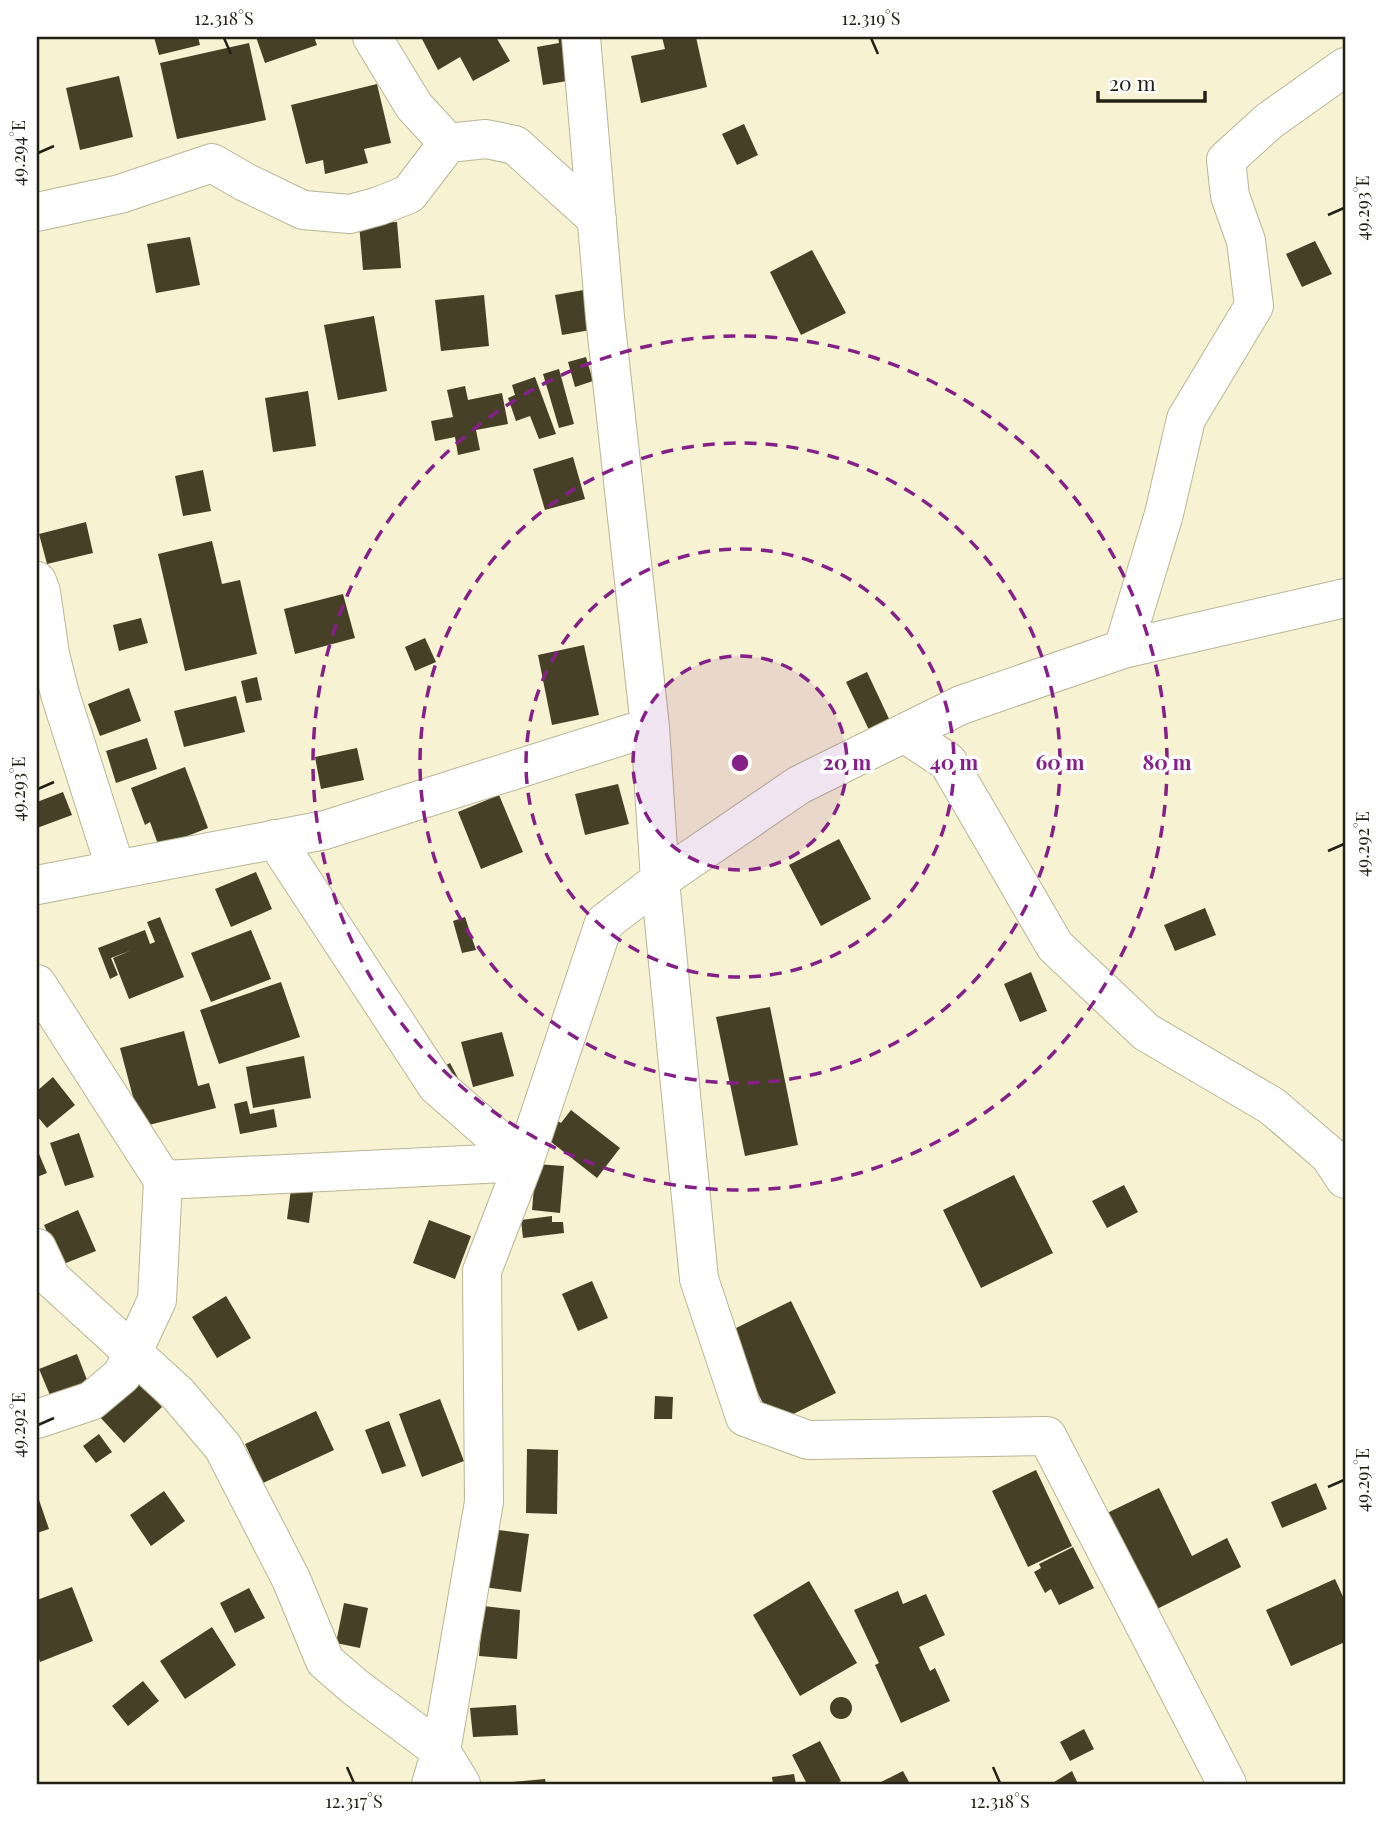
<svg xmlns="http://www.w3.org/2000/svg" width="1382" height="1821" font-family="'Playfair Display',serif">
<rect width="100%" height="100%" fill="#f7f2d2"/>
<path fill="#454026" d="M154 37H198L200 45 159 55Z
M256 37H314L317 45 265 63Z
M421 37H496L510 61 473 81 460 57 438 70Z
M558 37H567L573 80 543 85 537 47 559 43Z
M662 37H696L707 87 641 103 631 56 665 49Z
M249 43 266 120 177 139 160 63Z
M119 76 133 137 80 150 66 88Z
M377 84 391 143 364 149 368 163 325 174 323 160 306 164 291 105Z
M744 124 758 155 737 165 722 134Z
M397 222 401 268 363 270 359 224Z
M190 237 200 285 156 293 147 244Z
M1315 241 1332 274 1302 287 1286 254Z
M812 250 846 313 801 335 770 272Z
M589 289 596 329 562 335 555 295Z
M484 295 489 346 441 351 435 300Z
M374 316 387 391 338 400 324 325Z
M586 357 593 381 575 387 568 362Z
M559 369 574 424 559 428 543 374Z
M535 377 556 434 539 439 530 416 516 421 508 398 515 395 512 385Z
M465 386 468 400 502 393 508 424 476 430 480 450 458 455 455 437 435 441 431 421 453 417 447 390Z
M308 391 316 446 273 452 265 398Z
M573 457 585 499 545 510 533 469Z
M203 470 211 511 183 516 175 476Z
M86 522 93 553 47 564 39 534Z
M212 541 222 584 240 580 257 654 185 671 158 554Z
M343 594 355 638 295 654 284 609Z
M141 618 148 643 119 651 113 625Z
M425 638 436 662 415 671 405 647Z
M584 645 599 715 552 725 538 655Z
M867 672 891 723 870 732 846 682Z
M257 677 262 700 246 703 241 681Z
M129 688 141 721 100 736 88 704Z
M236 696 245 732 184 747 174 711Z
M147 738 157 769 116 783 106 751Z
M357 748 364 780 321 789 315 757Z
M185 767 208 828 159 847 150 822 145 825 131 788Z
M618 784 629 824 585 835 575 794Z
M63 792 72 815 37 828V802Z
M499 795 523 852 481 869 458 812Z
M839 839 871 899 821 926 789 865Z
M256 872 272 909 231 927 215 889Z
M1205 908 1216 935 1175 951 1164 925Z
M160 917 184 977 129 999 113 958 132 950 111 958 118 975 110 979 98 948 145 930 150 944 155 942 147 922Z
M465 917 476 950 462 953 453 921Z
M251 930 271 979 211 1002 191 953Z
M1031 972 1047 1011 1020 1022 1004 984Z
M281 982 300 1037 219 1064 200 1010Z
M770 1007 798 1145 745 1156 716 1017Z
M184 1031 198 1086 209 1083 216 1108 141 1127 120 1048Z
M502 1032 514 1076 473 1087 461 1042Z
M304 1056 311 1098 253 1108 246 1067Z
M450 1063 458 1078 442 1086 435 1071Z
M53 1077 75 1105 47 1128 37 1116V1091Z
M247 1101 250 1114 274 1109 277 1127 240 1134 234 1104Z
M571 1110 620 1148 597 1178 541 1134 553 1118 561 1123Z
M79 1133 94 1177 65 1186 50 1143Z
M37 1149 47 1173 37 1177Z
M536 1164 564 1166 560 1213 532 1210Z
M1014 1175 1053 1253 981 1288 943 1210Z
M1124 1185 1138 1212 1107 1228 1092 1201Z
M291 1189 313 1192 309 1223 287 1219Z
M78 1210 96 1251 61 1265 44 1225Z
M552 1216V1222H563L564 1233 523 1238 521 1220Z
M429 1220 471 1236 455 1279 413 1263Z
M592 1281 608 1318 578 1331 562 1294Z
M226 1296 251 1338 217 1358 192 1317Z
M791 1301 836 1393 773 1424 728 1332Z
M77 1354 89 1385 52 1400 39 1369Z
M137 1381 162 1407 124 1443 99 1416Z
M655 1396 673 1397 672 1419H654Z
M440 1399 464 1461 422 1477 399 1414Z
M316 1411 334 1450 263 1483 245 1444Z
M389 1421 406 1466 382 1474 365 1430Z
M99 1434 112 1452 96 1463 83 1446Z
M527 1449 558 1450 557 1514 526 1513Z
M1036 1470 1072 1546 1028 1567 992 1491Z
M1316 1483 1327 1509 1282 1528 1271 1502Z
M1159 1488 1192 1556 1227 1538 1241 1567 1153 1611 1105 1514Z
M164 1491 185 1521 151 1546 130 1515Z
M37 1494 49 1529 37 1533Z
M491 1529 529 1534 521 1592 483 1587Z
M1073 1547 1094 1588 1059 1605 1051 1589 1045 1593 1034 1572 1041 1568 1039 1564Z
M1335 1579 1345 1601V1642L1291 1666 1266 1610Z
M809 1581 857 1663 800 1696 753 1615Z
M72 1587 93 1641 40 1662 37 1652V1600Z
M249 1588 265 1618 235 1633 220 1603Z
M898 1591 903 1604 926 1594 945 1635 919 1647 930 1671 935 1668 950 1701 901 1723 875 1665 879 1663 854 1610Z
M344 1603 368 1608 360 1648 336 1643Z
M483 1606 520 1610 517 1659 479 1656Z
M212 1627 236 1665 185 1699 160 1661Z
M143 1681 159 1701 128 1726 112 1706Z
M830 1708a11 11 0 1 1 22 0a11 11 0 1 1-22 0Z
M516 1705 518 1735 473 1737 470 1708Z
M1084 1729 1094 1749 1070 1761 1060 1742Z
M820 1741 841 1781 834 1784H807L792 1755Z
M903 1771 910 1784H877Z
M1072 1771 1078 1784H1051Z
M794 1774 796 1784H773L772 1777Z
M545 1779 546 1784H512V1782Z"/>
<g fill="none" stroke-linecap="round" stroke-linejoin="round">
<g stroke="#b9b596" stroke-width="40">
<path id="minor" d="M372 37 414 106 448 143
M581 37 605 317 650 727 660 880 699 1279 745 1417 808 1440 1047 1436 1227 1784
M37 212 120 194 212 163 245 182 303 210 350 214 379 206 409 194 448 143 486 139 515 145 597 219
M37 581 41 592 50 654 60 694 116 870
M1123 649 1164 514 1186 419 1254 306 1246 241 1230 196 1226 160 1269 121 1345 67
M904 733 948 762 1055 946 1146 1032 1272 1106 1329 1155 1345 1179
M275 839 437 1086 524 1162
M37 885 325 830 650 727
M37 984 163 1180 524 1162
M37 1248 51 1278 178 1394 223 1447 291 1579 325 1661 355 1687 441 1751 461 1784
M37 1419 91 1401 122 1375 157 1300 163 1180
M431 1784 441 1751 484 1502 482 1271 524 1162 604 923 660 880 799 785 961 705 1123 649 1345 598"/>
</g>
<use href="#minor" stroke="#fff" stroke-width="38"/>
</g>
<path fill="none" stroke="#232115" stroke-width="2.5" d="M224 38 231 54M871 38 878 54M38 153 54 146M1328 215 1344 208M38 789 54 782M1328 851 1344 844M38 1425 54 1418M1328 1487 1344 1480M347 1767 354 1783M993 1767 1000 1783"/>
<circle cx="740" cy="763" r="107" fill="#852089" fill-opacity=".12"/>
<g fill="none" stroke="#852089" stroke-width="3.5" stroke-dasharray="12 9">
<circle cx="740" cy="763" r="107"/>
<circle cx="740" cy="763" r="214"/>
<circle cx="740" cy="763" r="320"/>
<circle cx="740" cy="763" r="427"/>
</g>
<circle cx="740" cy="763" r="10" fill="#852089" stroke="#fefefe" stroke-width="3.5"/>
<g font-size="21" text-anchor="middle" font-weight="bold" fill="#852089" stroke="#fefefe" stroke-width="7" stroke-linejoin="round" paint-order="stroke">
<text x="847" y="770">20 m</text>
<text x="954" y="770">40 m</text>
<text x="1060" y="770">60 m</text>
<text x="1167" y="770">80 m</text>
</g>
<rect width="1382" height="1821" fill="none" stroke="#fefefe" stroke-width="77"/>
<path d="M1098 91v10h107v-10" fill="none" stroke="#232115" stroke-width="3.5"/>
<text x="1109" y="91" font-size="21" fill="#232115" stroke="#fefefe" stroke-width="5" paint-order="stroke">20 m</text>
<rect x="38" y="38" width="1306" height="1745" fill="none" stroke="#232115" stroke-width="2.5"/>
<g font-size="18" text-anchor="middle" fill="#232115">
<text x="224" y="25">12.318°S</text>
<text x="871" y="25">12.319°S</text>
<text transform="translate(19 153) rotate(-90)" y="6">49.294°E</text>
<text transform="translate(1363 208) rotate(-90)" y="6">49.293°E</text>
<text transform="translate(19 789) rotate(-90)" y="6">49.293°E</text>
<text transform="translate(1363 844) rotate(-90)" y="6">49.292°E</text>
<text transform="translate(19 1425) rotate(-90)" y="6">49.292°E</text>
<text transform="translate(1363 1480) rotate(-90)" y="6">49.291°E</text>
<text x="354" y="1808">12.317°S</text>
<text x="1000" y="1808">12.318°S</text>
</g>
</svg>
